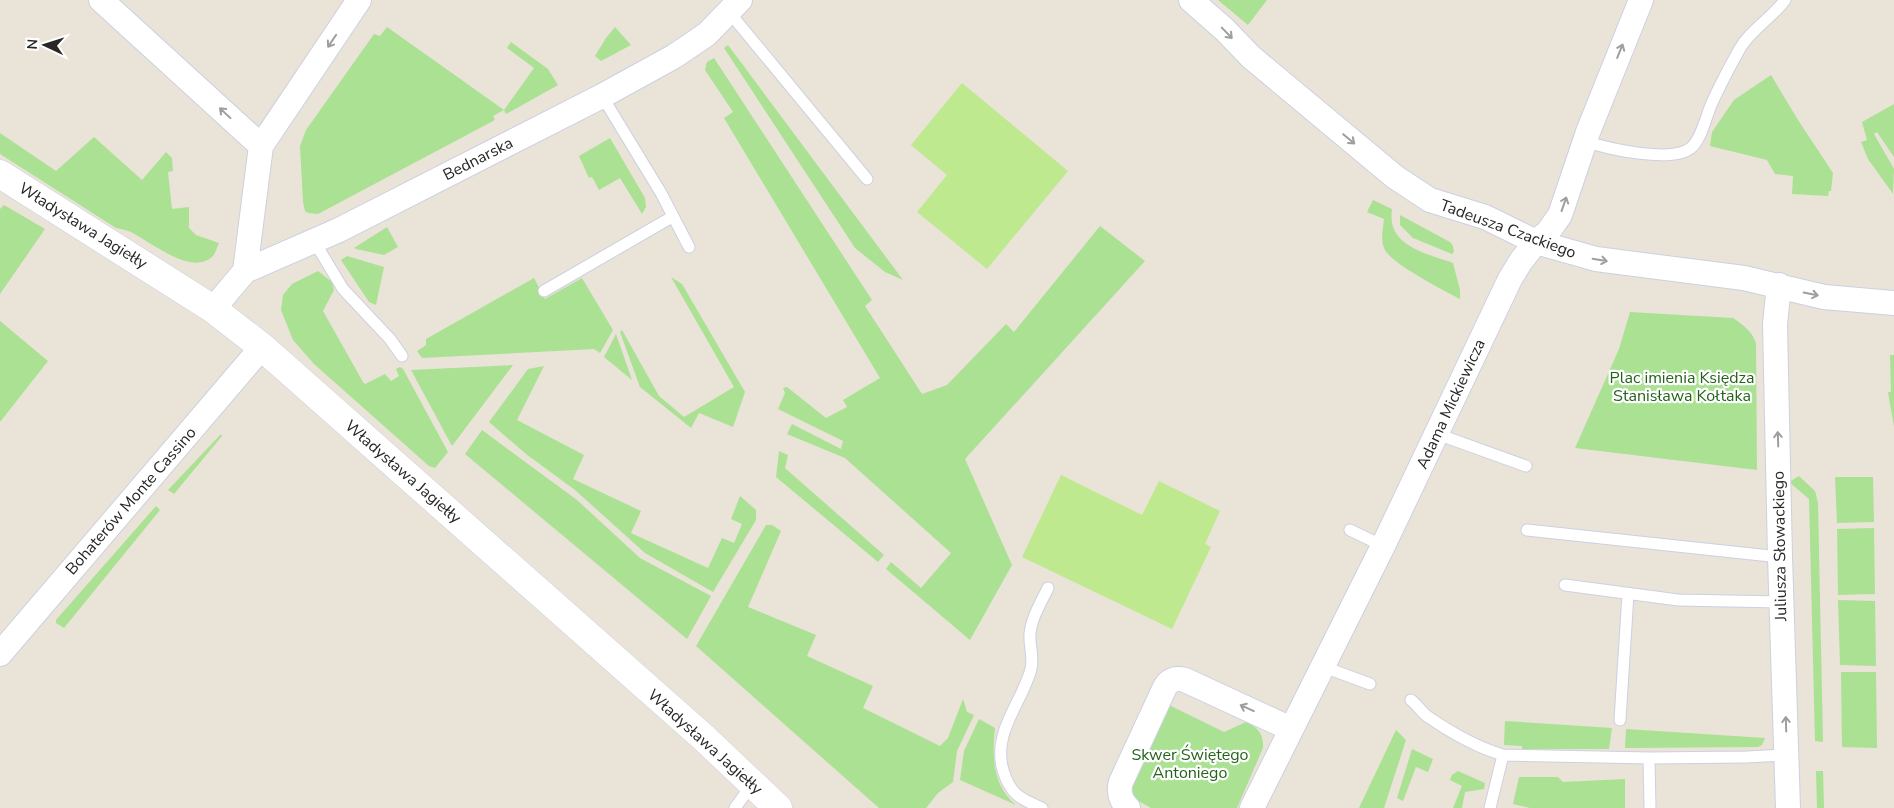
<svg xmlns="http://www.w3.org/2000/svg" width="1894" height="808" font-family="'Nunito Sans',sans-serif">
<rect width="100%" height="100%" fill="#eae3d8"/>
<path fill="#aae193" d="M1218 0H1267L1248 25Z
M387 27 504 110 534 68 507 48 511 42 548 69 558 85 506 114 504 110 493 116 495 120 318 214 308 213 305 211 303 202 300 146 306 130 374 34 380 36Z
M615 27 631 45 601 61 595 56 606 38Z
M728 45 903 280 885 272 855 248 724 48Z
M714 58 872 300 865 306 922 394 947 385 1006 324 1014 332 1100 226 1145 261 965 459 1012 565 970 640 886 569 891 562 921 588 951 553 845 458 787 434 792 424 841 449 843 441 778 409 785 393 783 388 787 387 826 418 847 407 843 400 880 378 724 118 733 112 705 70 707 62Z
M1771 75 1798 120 1833 173 1831 191H1829L1828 196 1792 194 1793 176 1775 174 1767 160 1710 146 1712 132 1734 100Z
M1894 104V157L1877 132 1874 134 1894 169 1893 194 1868 159 1861 142 1867 140 1862 122Z
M0 133 56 171 94 137 142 180 166 152 172 158 173 171 168 172 172 209 189 207V228L196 235 219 243C217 247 216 253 212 257 191 276 151 242 131 232 127 230 121 229 116 228L0 154Z
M610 138 645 198 646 207 642 214 620 178 599 190 592 177 589 178 579 156Z
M1373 200 1392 209C1386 246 1426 253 1453 263L1460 290V299C1445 291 1392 264 1385 250 1380 241 1383 229 1384 219L1367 212Z
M4 205 45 229 0 294V209Z
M1400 215 1450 242 1453 246 1454 252 1452 254 1413 238 1400 225Z
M387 227 398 247 384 255 356 249 354 248Z
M347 256 384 267 376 305 369 302 341 260Z
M318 271 332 282 334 290 323 311 363 382 365 384 385 374 391 381 399 376 396 369 400 367 403 369 448 452 435 468 429 466 314 364 293 340 281 310 283 295 292 284Z
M671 277 682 284 745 392 733 427 699 413 691 428 640 387 620 332 622 330 659 396 684 417 734 387Z
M534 278 545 299 582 278 613 330 600 353 594 349 422 358 417 351 426 345V339Z
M1630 312 1733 318C1743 325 1752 331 1756 343L1757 470 1575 448 1619 349Z
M0 321 48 361 0 422Z
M616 334 632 380 604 357Z
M1890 355H1894V427L1888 392H1891Z
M513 365 452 446 411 370Z
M544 366 517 420 584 455 573 479 641 511 631 533 708 568 722 538 734 543 742 524 731 519 740 496 756 510V520L713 592 645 553 575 490 526 454 489 422 528 369Z
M482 430 577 500 640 558 711 596 687 639 465 454Z
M221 434 222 436 174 494 168 490Z
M779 451 788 455 785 468 884 555 878 562 776 477Z
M1799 476 1815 491 1818 503 1823 742 1815 741 1809 499 1789 482Z
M1835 477H1873L1874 522 1837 523Z
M156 506 160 510 64 628 56 623V620Z
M766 525H772L781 531 748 607 816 635 807 656 873 686 863 708 940 746 948 738 963 699 967 712 974 715 957 751 953 782 938 793 926 808H879L696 646Z
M1874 528 1875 594 1838 595 1837 529Z
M1838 600 1875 601 1876 666 1840 665Z
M1841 672H1876L1877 748 1842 747Z
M1169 705 1224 732 1246 722C1258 727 1264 735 1263 748L1237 808H1151L1135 799 1130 786Z
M979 719 995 728C992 756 992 785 1016 805L960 780 964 751Z
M1505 721 1612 728 1609 749H1522V746L1504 745Z
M1626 729 1765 738 1762 745 1758 747 1625 748Z
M1396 730 1406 740 1384 808H1359Z
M1412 749 1433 759 1428 772 1416 767 1403 801 1397 798Z
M1458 771 1485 783 1484 789 1465 792 1462 808H1453L1462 786 1450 780 1452 775Z
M1816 771H1823L1824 808H1817Z
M1519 777H1558L1563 782 1625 779V808H1530L1513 804Z"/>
<path fill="#bee98e" d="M962 83 1068 171 987 269 917 212 947 175 911 145Z
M1061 475 1142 515 1159 481 1220 511 1205 544 1211 547 1172 629 1022 557Z"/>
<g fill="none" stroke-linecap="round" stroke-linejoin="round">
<g stroke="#cdd0e0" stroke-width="13">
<path id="lane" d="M729 12 867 179
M602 96 661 193 689 247
M1585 141C1608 149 1674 164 1692 147 1702 137 1706 117 1711 105 1719 87 1729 68 1739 50 1750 30 1772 18 1785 0
M314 241 343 289 390 339 402 356
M544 291 672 217
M1437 434 1526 466
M1350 530 1383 546
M1527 530 1780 557
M1565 585 1678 600 1781 602
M1324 667 1370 684
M1411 700C1417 705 1421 711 1427 716 1450 732 1476 747 1503 755L1649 758 1746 757 1787 755
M1620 720 1628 594
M1649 758 1650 808
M735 808 752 784
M1042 808C1020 799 1010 794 1003 770 992 732 1022 703 1031 669 1034 657 1029 646 1030 634 1031 619 1041 602 1048 588
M1490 808 1503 755"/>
</g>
<g stroke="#cdd0e0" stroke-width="26">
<path id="street" d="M101 0 261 146
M1191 0 1225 30 1251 57 1395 177 1430 200 1485 217 1536 242 1596 259 1744 278 1824 297 1894 303
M245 271 261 146 359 0
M1779 285 1775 324 1780 557 1788 808
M213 309 245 271 339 230 602 96 673 57 691 45 707 34 740 0
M0 654 262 347
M1128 808C1121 801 1118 791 1121 782L1165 687C1170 679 1177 678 1185 680L1291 729
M1252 808 1383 546 1510 279 1521 261 1536 242 1548 232 1560 215 1588 132 1641 0"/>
</g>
<g stroke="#cdd0e0" stroke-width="29">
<path id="secondary" d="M0 174 213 309 262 347 703 737 778 808"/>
</g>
<use href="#lane" stroke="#fff" stroke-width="11"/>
<use href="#street" stroke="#fff" stroke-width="24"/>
<use href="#secondary" stroke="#fff" stroke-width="28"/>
</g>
<defs><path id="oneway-shaft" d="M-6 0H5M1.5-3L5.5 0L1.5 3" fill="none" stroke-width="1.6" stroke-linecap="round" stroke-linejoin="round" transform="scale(1.25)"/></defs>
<g stroke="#9e9e9e">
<use href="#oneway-shaft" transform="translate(1227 33) rotate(46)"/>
<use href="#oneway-shaft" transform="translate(332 41) rotate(124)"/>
<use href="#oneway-shaft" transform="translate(1620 51) rotate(-68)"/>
<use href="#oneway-shaft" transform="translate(225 113) rotate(-137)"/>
<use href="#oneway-shaft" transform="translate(1349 139) rotate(40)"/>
<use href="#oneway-shaft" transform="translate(1564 204) rotate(-71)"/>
<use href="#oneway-shaft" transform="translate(1600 260) rotate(10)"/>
<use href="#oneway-shaft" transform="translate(1811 294) rotate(12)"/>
<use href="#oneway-shaft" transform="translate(1778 439) rotate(-92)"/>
<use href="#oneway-shaft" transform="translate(1247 708) rotate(-156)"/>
<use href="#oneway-shaft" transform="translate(1786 724) rotate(-92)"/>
</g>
<g text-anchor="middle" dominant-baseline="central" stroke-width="4.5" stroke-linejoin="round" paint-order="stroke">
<g font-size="16" fill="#272727" stroke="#fff">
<text transform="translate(478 159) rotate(-27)">Bednarska</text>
<text transform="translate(83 226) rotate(32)">Władysława Jagiełły</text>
<text transform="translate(1508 229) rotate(20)">Tadeusza Czackiego</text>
<text transform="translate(1451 404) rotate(-65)">Adama Mickiewicza</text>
<text transform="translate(403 472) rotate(41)">Władysława Jagiełły</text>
<text transform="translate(131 501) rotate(-49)">Bohaterów Monte Cassino</text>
<text transform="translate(1780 546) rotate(-91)">Juliusza Słowackiego</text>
<text transform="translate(705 742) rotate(42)">Władysława Jagiełły</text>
</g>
<g font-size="16" fill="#246219" stroke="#fff">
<text x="1682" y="378">Plac imienia Księdza<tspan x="1682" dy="18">Stanisława Kołtaka</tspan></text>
<text x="1190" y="755">Skwer Świętego<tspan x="1190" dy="18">Antoniego</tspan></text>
</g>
</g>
<g transform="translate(45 45) rotate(274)" stroke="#ffffff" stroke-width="4" paint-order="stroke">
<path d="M0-4L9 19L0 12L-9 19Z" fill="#272727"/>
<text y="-8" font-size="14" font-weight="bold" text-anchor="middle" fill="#272727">N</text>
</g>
</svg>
